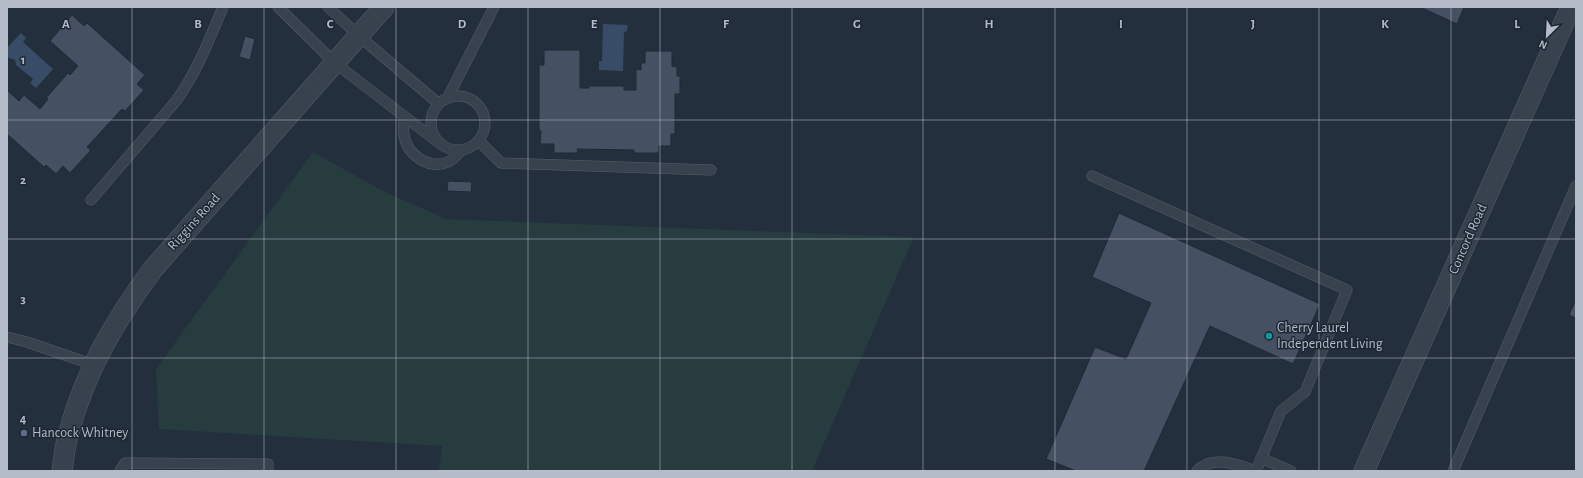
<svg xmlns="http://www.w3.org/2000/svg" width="1583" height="478" font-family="'Alegreya Sans',sans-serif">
<rect width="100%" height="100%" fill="#242f3e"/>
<path fill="#263c3f" d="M313 152 381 190 446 219 914 237 812 471H439L442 446 159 429 156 369Z"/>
<path fill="#394c67" d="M603 24 628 25 627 31 624 32 623 71 599 70V61H602Z
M21 33 26 38 23 42 53 69 36 88 30 83 33 79 16 65 15 60 7 57V48Z"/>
<path fill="#455162" stroke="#1f2835" d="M1420 7H1464L1457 24Z
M72 15 84 26 87 23 145 75 137 84 144 90 125 111 122 109 87 147 91 150 70 173 63 166 56 174 46 165 44 167 7 134V90L19 101 24 95 40 109 48 99 46 98 68 73 70 75 78 66 50 41Z
M245 36 255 39 250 60 239 57Z
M544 50H580V88H589V86H624V90H636V69L641 70V63H645V51H672V66L677 67V76H680V94H675V134H671V146H659V153H634V150L577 149 578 153H554V144H540L541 131H539V65H544Z
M448 181 472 182 471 192 447 191Z
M1119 213 1320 304 1293 364 1210 326 1144 471H1076L1046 459 1095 347 1126 359 1151 303 1092 277Z
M1576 299V318L1569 315Z"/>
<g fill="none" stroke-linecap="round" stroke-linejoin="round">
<g stroke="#565f6c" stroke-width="11">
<path id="service" d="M278 7 335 63 443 146
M328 7 359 36 439 104
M431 123a27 27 0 1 1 54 0a27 27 0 1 1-54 0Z
M447 99 494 7
M404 116C404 122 403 129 404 135 407 155 429 170 448 162 453 160 458 154 462 150
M479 141 501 163 711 170
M1092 176 1347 290 1305 392 1281 411 1256 471
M91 200 176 101C197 72 209 40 223 7
M7 337 27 342 94 365
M1261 458 1291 471
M120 471 125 463 268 464V471
M1197 471C1212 454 1238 465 1256 471
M1453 471 1576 186"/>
</g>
<g stroke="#565f6c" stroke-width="21">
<path id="minor" d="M62 471C64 458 65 444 69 432 85 371 116 319 153 269L384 7
M1364 471 1571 7"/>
</g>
<use href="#service" stroke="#38414e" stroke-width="10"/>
<use href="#minor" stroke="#38414e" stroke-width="20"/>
</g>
<path fill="none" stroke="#b4bcc9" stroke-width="1" stroke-opacity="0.55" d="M132 7V471M264 7V471M396 7V471M528 7V471M660 7V471M792 7V471M923 7V471M1055 7V471M1187 7V471M1319 7V471M1451 7V471M7 120H1576M7 239H1576M7 358H1576"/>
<circle fill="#0f9aa8" stroke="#1d2633" stroke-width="1.5" cx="1269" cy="336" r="4"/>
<circle fill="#5c6f8a" stroke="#1d2633" stroke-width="1.5" cx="24" cy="433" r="4"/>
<g text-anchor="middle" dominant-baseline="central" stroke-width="3" stroke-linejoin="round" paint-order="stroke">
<g font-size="14" fill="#b4bcc9" stroke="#1d2633">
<text transform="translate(194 222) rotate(-48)">Riggins Road</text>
<text transform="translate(1468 239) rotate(-66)">Concord Road</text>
</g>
<g font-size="14" fill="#b4bcc9" stroke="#1d2633" text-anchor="start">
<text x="1277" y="328">Cherry Laurel<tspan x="1277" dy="16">Independent Living</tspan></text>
<text x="32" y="433">Hancock Whitney</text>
</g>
</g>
<g font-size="13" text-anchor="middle" font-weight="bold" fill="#b4bcc9" stroke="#1d2633" stroke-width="3" stroke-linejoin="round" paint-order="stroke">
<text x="66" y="28">A</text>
<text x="198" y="28">B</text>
<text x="330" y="28">C</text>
<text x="462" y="28">D</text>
<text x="594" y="28">E</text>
<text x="726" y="28">F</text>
<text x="857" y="28">G</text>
<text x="989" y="28">H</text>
<text x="1121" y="28">I</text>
<text x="1253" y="28">J</text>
<text x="1385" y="28">K</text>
<text x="1517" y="28">L</text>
<text x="23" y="64">1</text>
<text x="23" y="184">2</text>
<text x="23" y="303">3</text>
<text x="23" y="423">4</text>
</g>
<rect width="1583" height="478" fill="none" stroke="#b4bcc9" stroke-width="16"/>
<g transform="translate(1547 36) rotate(204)" stroke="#1d2633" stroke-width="3" paint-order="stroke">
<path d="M0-3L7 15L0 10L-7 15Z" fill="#b4bcc9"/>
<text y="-6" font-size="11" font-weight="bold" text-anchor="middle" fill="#b4bcc9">N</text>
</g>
</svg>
